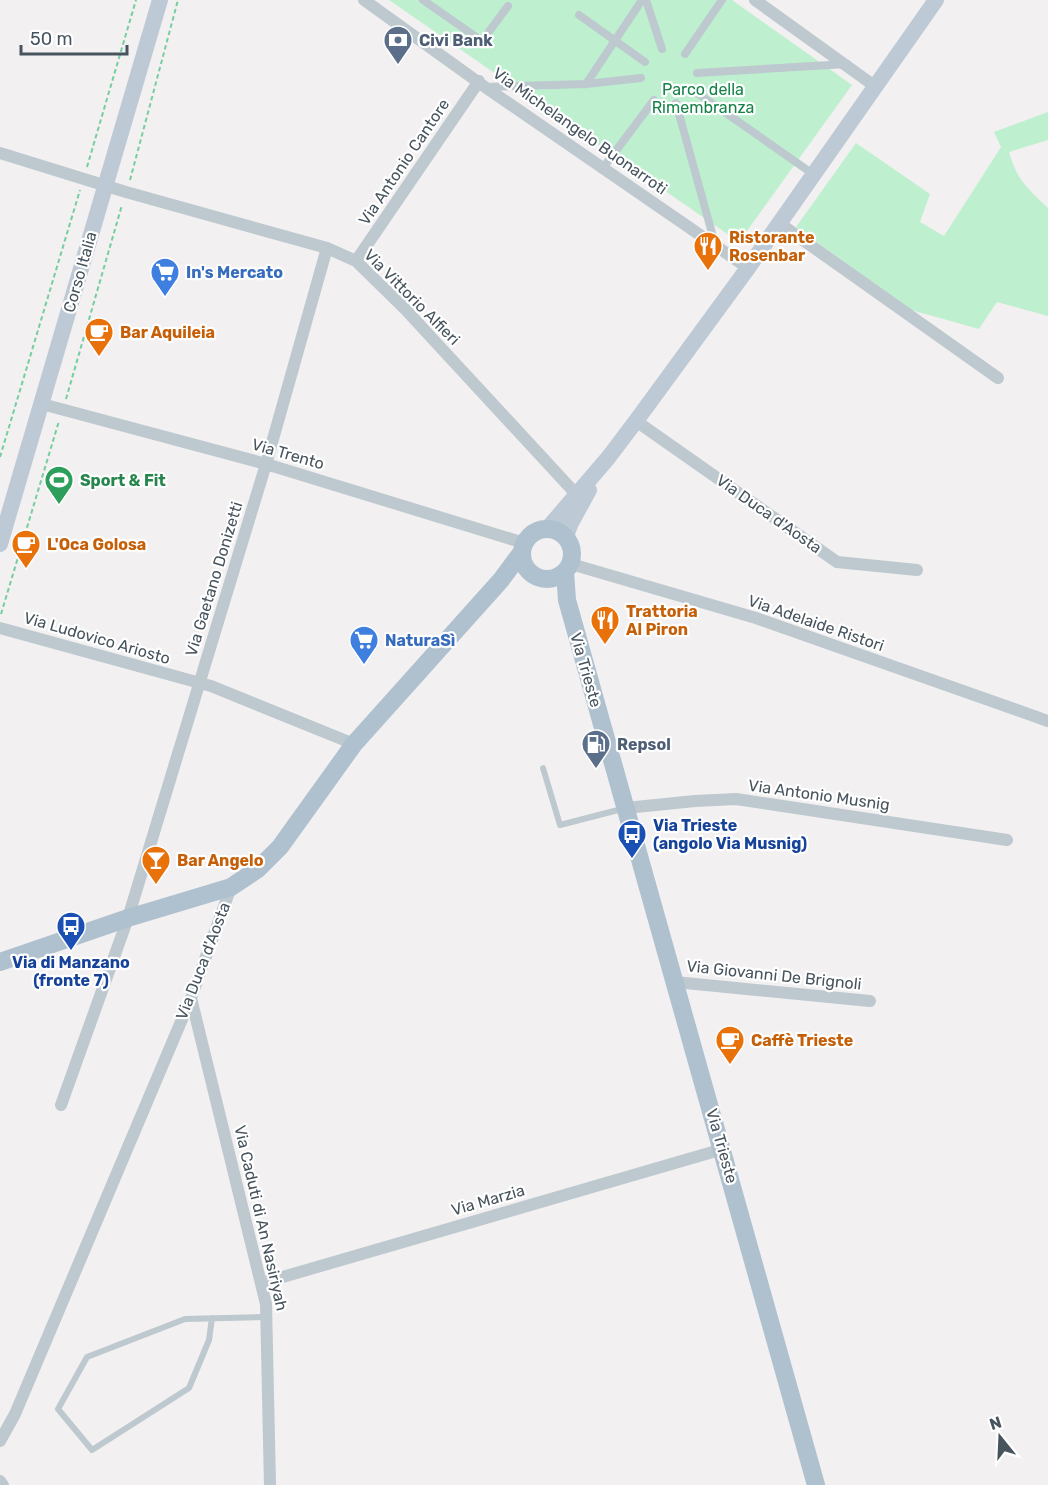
<svg xmlns="http://www.w3.org/2000/svg" width="1048" height="1485" font-family="Rubik,sans-serif">
<rect width="100%" height="100%" fill="#f2f0f0"/>
<path fill="#bef0d0" d="M389 0H732L852 85 739 242Z
M1048 112V140L1009 152C1017 180 1027 188 1048 208V316L997 302 979 329 911 310 796 227 856 143 930 194 920 222 944 236 1001 147 994 132Z"/>
<g fill="none" stroke-linecap="round" stroke-linejoin="round">
<path stroke="#75cea0" stroke-width="2" stroke-dasharray="4.5 3" stroke-linecap="butt" d="M87 167 136 0
M130 180 178 0
M66 399 122 205
M0 457 80 190
M1 614 59 421"/>
<path stroke="#bdc8cf" stroke-width="6" d="M543 768 560 825 622 809
M212 1318 209 1340 189 1388 92 1450 58 1409 87 1357 185 1319 267 1317"/>
<path stroke="#bdc8cf" stroke-width="8" d="M423 0 482 41 508 6
M646 0 662 49
M579 15 645 62
M685 54 722 0
M697 73 847 64
M586 84 642 0
M486 87 586 84 641 78
M693 90 813 174
M676 103 715 244
M603 168 654 100"/>
<path stroke="#bdc8cf" stroke-width="12" d="M364 0 485 87 748 268
M755 0 876 87
M0 153 126 192 327 248 356 261 405 309 576 494
M779 223 998 378
M356 261 479 81
M42 404 266 464 524 543
M636 421 837 562 917 570
M571 564 756 618 1048 721
M0 628 211 686 354 744
M626 808 695 801 736 799 1007 840
M675 982 870 1001
M191 998 266 1304 270 1485
M61 1105 128 918 266 464 327 248
M262 1283 723 1149
M0 1441 15 1414 191 998 231 887
M0 1481 3 1485"/>
<path stroke="#bdc9d4" stroke-width="16" d="M548 528 608 458 636 421 748 268 936 0
M566 536 571 523 589 490
M0 544 160 0"/>
<path stroke="#afc0cf" stroke-width="18" d="M522 554a25 25 0 1 1 50 0a25 25 0 1 1-50 0Z
M565 572 567 600 816 1485
M0 962 128 918 231 887 258 869 280 847 354 744 501 580 521 553"/>
</g>
<defs>
<g id="bank-pin" transform="scale(1.5)"><path d="M0 17L-7.5 6A9.5 9.5 0 1 1 7.5 6Z" fill="#5c6f8a" stroke="#fff"/><path d="M-6-4H6V4H-6ZM0-2.3a2.3 2.3 0 1 0 0 4.6a2.3 2.3 0 1 0 0-4.6Z" fill="#fff"/></g>
<g id="restaurant-pin" transform="scale(1.5)"><path d="M0 17L-7.5 6A9.5 9.5 0 1 1 7.5 6Z" fill="#e8710a" stroke="#fff"/><path d="M-5-6h1v4h1v-4h1v4h1v-4h1v5L-1.5 .5V6h-2V.5L-5-1ZM5-6V6H3V1.5H1.5Q1.5-4 5-6Z" fill="#fff"/></g>
<g id="supermarket-pin" transform="scale(1.5)"><path d="M0 17L-7.5 6A9.5 9.5 0 1 1 7.5 6Z" fill="#3f7fe0" stroke="#fff"/><path d="M-6-5.5h2.5l.6 2H6L4.5 2H-2.5L-4.4-4H-6ZM-1.5 3.2a1.3 1.3 0 1 0 .1 0ZM3 3.2a1.3 1.3 0 1 0 .1 0Z" fill="#fff"/></g>
<g id="cafe-pin" transform="scale(1.5)"><path d="M0 17L-7.5 6A9.5 9.5 0 1 1 7.5 6Z" fill="#e8710a" stroke="#fff"/><path d="M-5.5-4.5H6V0H3Q3 3.5 0 3.5H-2.5Q-5.5 3.5-5.5 0ZM3-3.2v2h1.7v-2ZM-6 4.5H4V6H-6Z" fill="#fff"/></g>
<g id="stadium-pin" transform="scale(1.5)"><path d="M0 17L-7.5 6A9.5 9.5 0 1 1 7.5 6Z" fill="#2e9e5b" stroke="#fff"/><path d="M0-5a6.5 5 0 1 0 0 10a6.5 5 0 1 0 0-10ZM-3.5-1.8h7v3.6h-7Z" fill="#fff"/></g>
<g id="fuel-pin" transform="scale(1.5)"><path d="M0 17L-7.5 6A9.5 9.5 0 1 1 7.5 6Z" fill="#5c6f8a" stroke="#fff"/><path d="M-5.5-6h7V0h2V4h1.3V-2.5L3-4.5l.8-.8L6-3V5H2.5V1h-1V6h-7ZM-4.2-4.7v3.2H.2V-4.7Z" fill="#fff"/></g>
<g id="bus-pin" transform="scale(1.5)"><path d="M0 17L-7.5 6A9.5 9.5 0 1 1 7.5 6Z" fill="#1a4fb4" stroke="#fff"/><path d="M-5-6H5V4H4V6H2V4H-2V6H-4V4H-5ZM-3.5-4V0h7V-4ZM-3.5 1.2v1.5H-2V1.2ZM2 1.2v1.5H3.5V1.2Z" fill="#fff"/></g>
<g id="bar-pin" transform="scale(1.5)"><path d="M0 17L-7.5 6A9.5 9.5 0 1 1 7.5 6Z" fill="#e8710a" stroke="#fff"/><path d="M-6-5H6L.8 .8V4.5H3.5V6h-7V4.5H-.8V.8Z" fill="#fff"/></g>
</defs>
<g fill-rule="evenodd">
<use href="#bank-pin" x="398" y="40"/>
<use href="#restaurant-pin" x="708" y="246"/>
<use href="#supermarket-pin" x="165" y="272"/>
<use href="#cafe-pin" x="99" y="332"/>
<use href="#stadium-pin" x="59" y="480"/>
<use href="#cafe-pin" x="26" y="544"/>
<use href="#restaurant-pin" x="605" y="620"/>
<use href="#supermarket-pin" x="364" y="640"/>
<use href="#fuel-pin" x="596" y="744"/>
<use href="#bus-pin" x="632" y="834"/>
<use href="#bar-pin" x="156" y="860"/>
<use href="#bus-pin" x="71" y="926"/>
<use href="#cafe-pin" x="730" y="1040"/>
</g>
<g text-anchor="middle" dominant-baseline="central" stroke-width="4.5" stroke-linejoin="round" paint-order="stroke">
<g font-size="16" font-weight="bold" fill="#4e5e75" stroke="#fff" text-anchor="start">
<text x="419" y="40">Civi Bank</text>
<text x="617" y="744">Repsol</text>
</g>
<g font-size="16" fill="#168148" stroke="#fff">
<text x="703" y="89">Parco della<tspan x="703" dy="18">Rimembranza</tspan></text>
</g>
<g font-size="16" fill="#47545e" stroke="#fff">
<text transform="translate(580 131) rotate(35)">Via Michelangelo Buonarroti</text>
<text transform="translate(404 162) rotate(-56)">Via Antonio Cantore</text>
<text transform="translate(80 272) rotate(-74)">Corso Italia</text>
<text transform="translate(412 297) rotate(45)">Via Vittorio Alfieri</text>
<text transform="translate(288 454) rotate(16)">Via Trento</text>
<text transform="translate(769 514) rotate(35)">Via Duca d'Aosta</text>
<text transform="translate(214 579) rotate(-73)">Via Gaetano Donizetti</text>
<text transform="translate(816 623) rotate(19)">Via Adelaide Ristori</text>
<text transform="translate(97 638) rotate(16)">Via Ludovico Ariosto</text>
<text transform="translate(586 670) rotate(74)">Via Trieste</text>
<text transform="translate(819 795) rotate(8)">Via Antonio Musnig</text>
<text transform="translate(203 961) rotate(-69)">Via Duca d'Aosta</text>
<text transform="translate(774 975) rotate(6)">Via Giovanni De Brignoli</text>
<text transform="translate(722 1146) rotate(74)">Via Trieste</text>
<text transform="translate(488 1200) rotate(-16)">Via Marzia</text>
<text transform="translate(261 1218) rotate(77)">Via Caduti di An Nasiriyah</text>
</g>
<g font-size="16" font-weight="bold" fill="#c56008" stroke="#fff" text-anchor="start">
<text x="729" y="237">Ristorante<tspan x="729" dy="18">Rosenbar</tspan></text>
<text x="120" y="332">Bar Aquileia</text>
<text x="47" y="544">L'Oca Golosa</text>
<text x="626" y="611">Trattoria<tspan x="626" dy="18">Al Piron</tspan></text>
<text x="177" y="860">Bar Angelo</text>
<text x="751" y="1040">Caffè Trieste</text>
</g>
<g font-size="16" font-weight="bold" fill="#366cbe" stroke="#fff" text-anchor="start">
<text x="186" y="272">In's Mercato</text>
<text x="385" y="640">NaturaSì</text>
</g>
<g font-size="16" font-weight="bold" fill="#27864d" stroke="#fff" text-anchor="start">
<text x="80" y="480">Sport &amp; Fit</text>
</g>
<g font-size="16" font-weight="bold" fill="#164399" stroke="#fff" text-anchor="start">
<text x="653" y="825">Via Trieste<tspan x="653" dy="18">(angolo Via Musnig)</tspan></text>
<text x="71" y="962" text-anchor="middle">Via di Manzano<tspan x="71" dy="18">(fronte 7)</tspan></text>
</g>
</g>
<g transform="translate(1000 1437) rotate(342)" stroke="#ffffff" stroke-width="4.5" paint-order="stroke">
<path d="M0-4.5L10 22L0 15L-10 22Z" fill="#47545e"/>
<text y="-9" font-size="16" font-weight="bold" text-anchor="middle" fill="#47545e">N</text>
</g>
<path d="M21 45v9h106v-9" fill="none" stroke="#47545e" stroke-width="3"/>
<text x="30" y="45" font-size="18" fill="#47545e" stroke="#ffffff" stroke-width="4.5" paint-order="stroke">50 m</text>
</svg>
